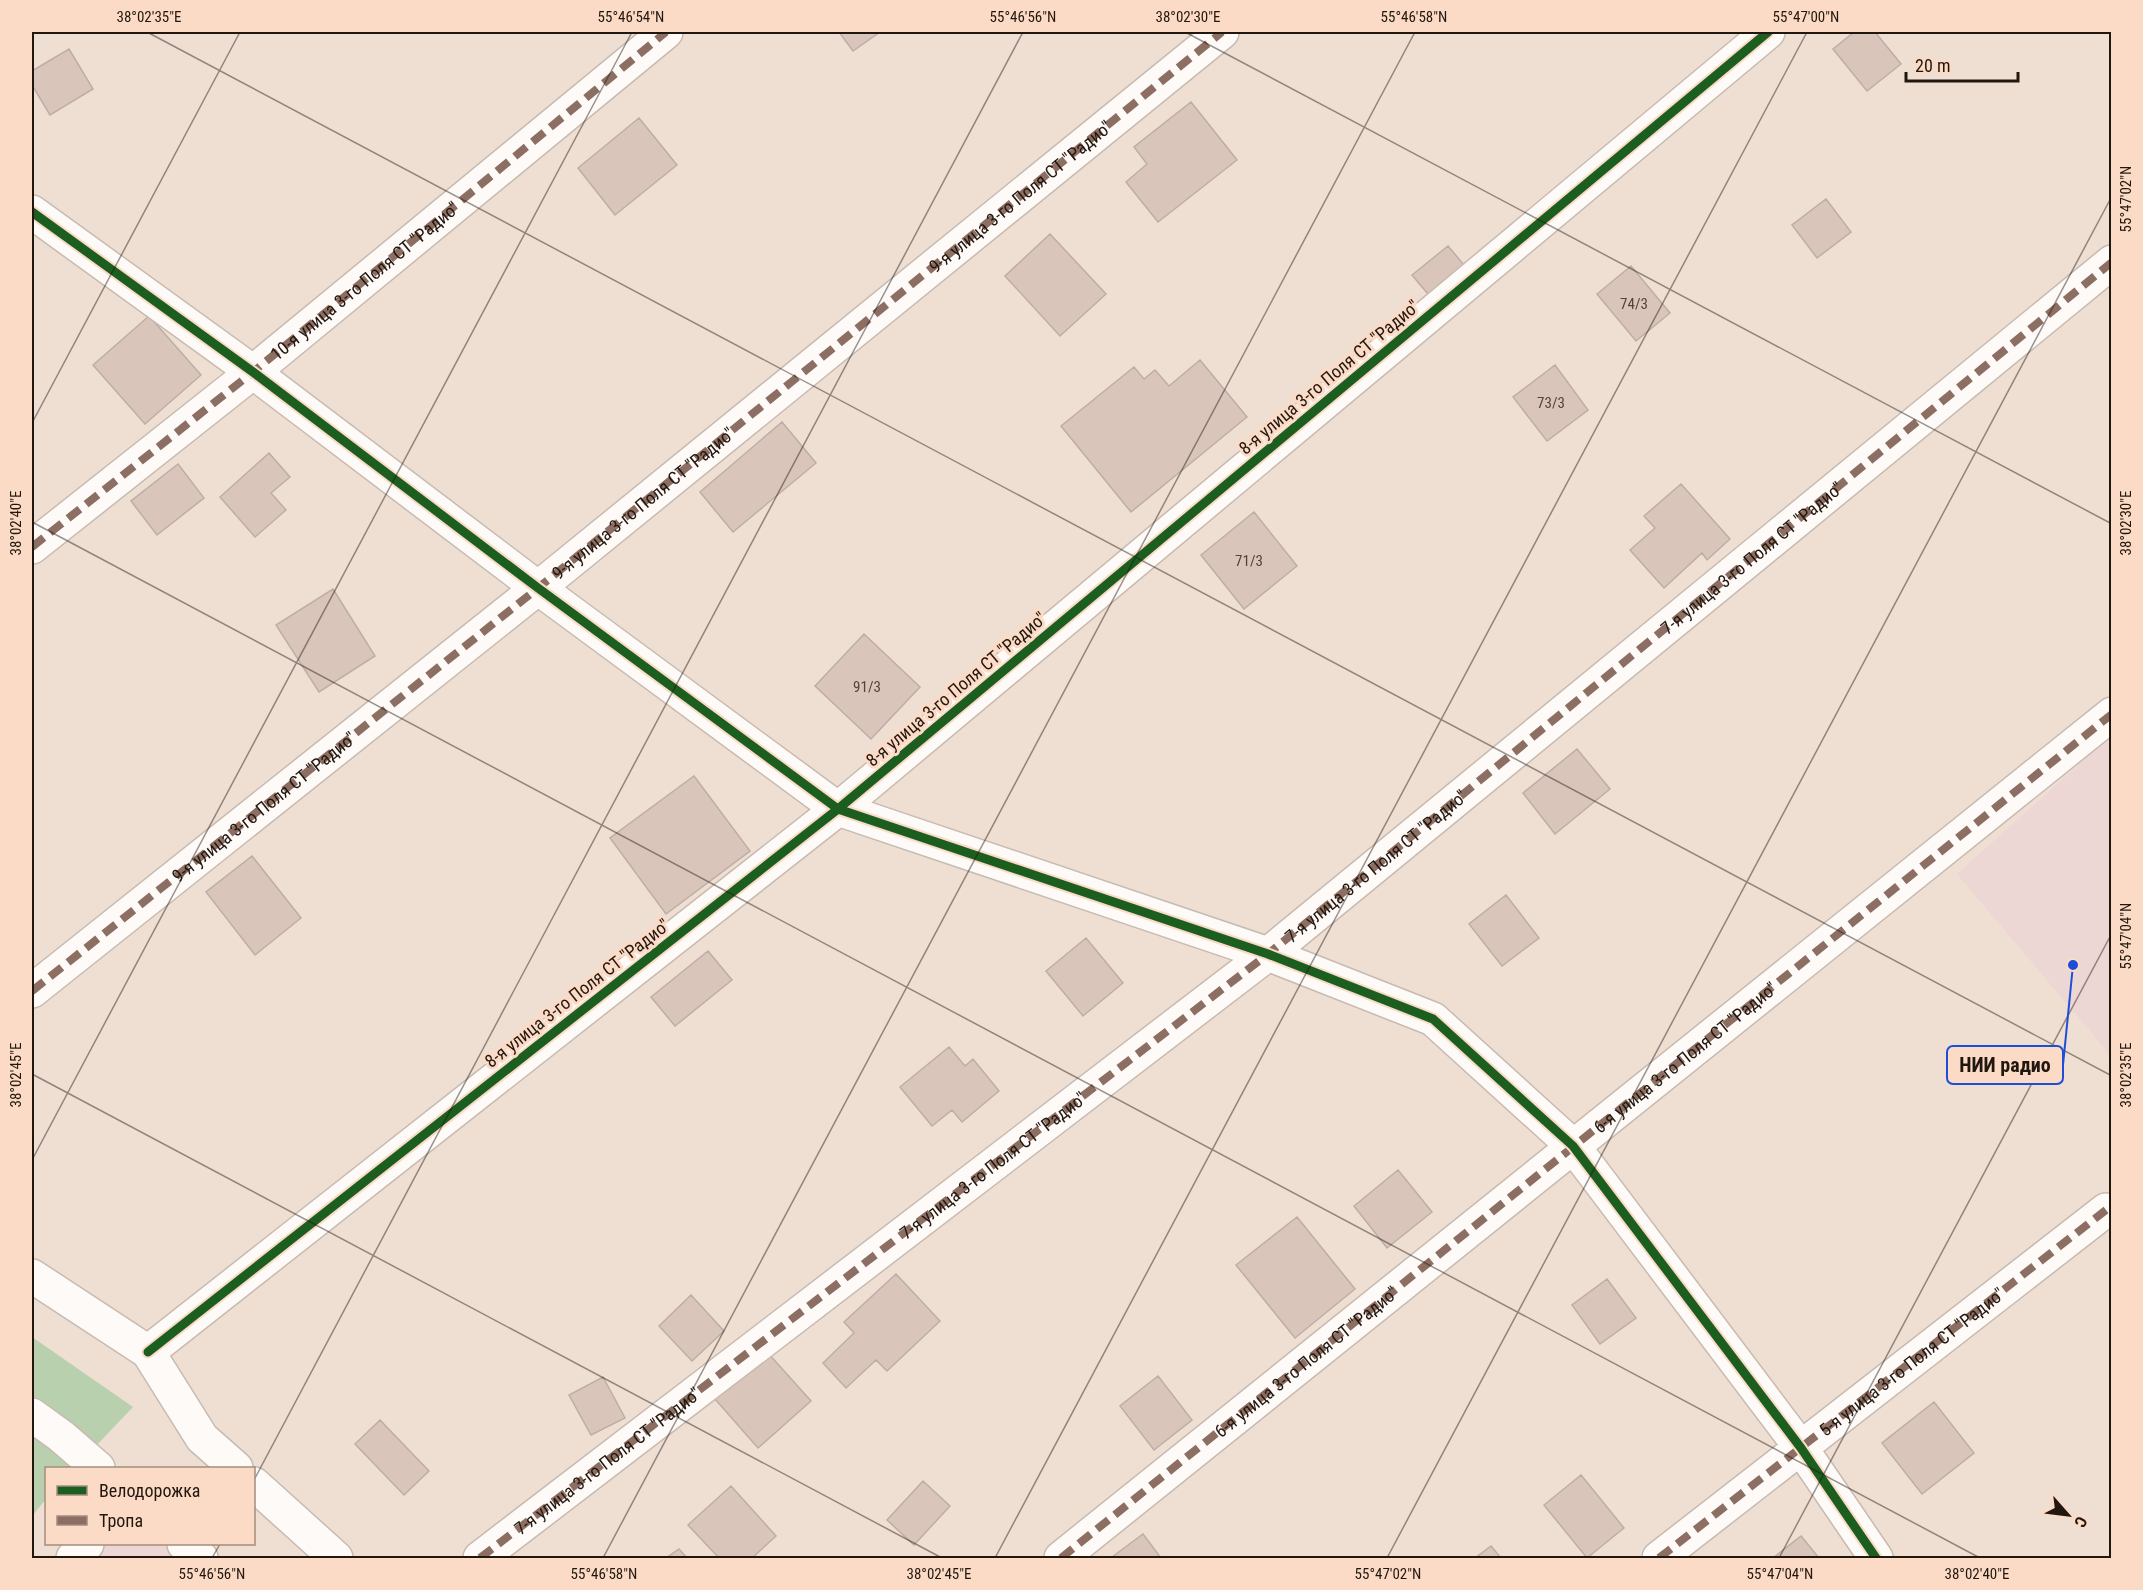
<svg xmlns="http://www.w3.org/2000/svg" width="2143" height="1590" font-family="'Roboto Condensed',sans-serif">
<rect width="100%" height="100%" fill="#efded2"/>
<path fill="#ecd7d5" d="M2111 736V1056L1957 874Z
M98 1544H167L184 1558H85Z"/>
<path fill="#b9d0ae" d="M32 1337 133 1407 75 1468H46V1499L32 1516Z"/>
<path fill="#dac5ba" stroke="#bcaea7" stroke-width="1.5" d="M839 32H880L853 51Z
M1854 32H1875L1901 64 1867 91 1833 49Z
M69 49 93 89 50 115 32 85V71Z
M1191 102 1237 160 1158 222 1126 182 1147 164 1134 147Z
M639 118 677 165 615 215 578 168Z
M1826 199 1851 232 1817 258 1792 225Z
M1050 234 1106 294 1060 336 1005 276Z
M1448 246 1469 271 1433 300 1412 275Z
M1631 266 1670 313 1636 341 1597 294Z
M149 316 201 375 145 424 93 365Z
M1200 360 1247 417 1131 512 1061 426 1134 367 1144 379 1155 370 1169 386Z
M1555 365 1588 410 1547 441 1513 397Z
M782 422 816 463 733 532 700 492Z
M269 453 290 477 271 493 286 510 255 537 220 497Z
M178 464 204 498 157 535 131 501Z
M1681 484 1730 539 1707 560 1702 553 1664 588 1630 550 1655 528 1644 516Z
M1254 512 1297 566 1244 609 1201 555Z
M333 589 375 656 319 692 276 625Z
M864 634 920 687 871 739 815 686Z
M1577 749 1610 789 1555 834 1523 793Z
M694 776 750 851 666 914 610 838Z
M252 856 301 918 255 955 206 892Z
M1506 895 1539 938 1502 966 1469 924Z
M1086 938 1123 983 1083 1016 1046 971Z
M708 951 732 980 675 1026 651 997Z
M949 1047 965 1066 973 1059 999 1091 962 1122 952 1110 932 1126 900 1087Z
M1398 1170 1432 1212 1387 1248 1354 1206Z
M1297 1217 1355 1289 1295 1338 1236 1265Z
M896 1274 940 1321 887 1371 876 1360 846 1388 823 1363 854 1333 844 1322Z
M1607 1279 1636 1318 1600 1344 1572 1305Z
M691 1295 724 1331 692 1361 659 1326Z
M767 1352 811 1401 758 1448 715 1399Z
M1158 1376 1192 1420 1154 1450 1120 1406Z
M603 1377 625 1418 591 1435 569 1395Z
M1934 1402 1974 1453 1922 1494 1882 1443Z
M380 1420 429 1471 404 1495 355 1444Z
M1581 1475 1624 1528 1587 1558 1544 1505Z
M923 1481 950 1506 914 1545 887 1520Z
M731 1486 776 1536 752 1558H719L688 1525Z
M1143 1534 1161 1558H1114L1112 1557Z
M1801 1536 1819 1558H1773Z
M1491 1546 1501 1558H1475Z
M679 1549 687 1558H666Z"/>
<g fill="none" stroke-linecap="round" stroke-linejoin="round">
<g stroke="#c7bbb1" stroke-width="36">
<g id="minor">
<path d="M32 212 253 372 538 588 838 809 1268 954 1433 1019 1573 1146 1801 1448 1876 1558"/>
<path id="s1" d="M32 547 253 372 666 32"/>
<path id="s2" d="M32 991 538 588 1222 32"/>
<path d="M32 1276 148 1352 202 1438 236 1468"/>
<path d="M148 1352 838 809 1768 32"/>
<path d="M32 1415 61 1436 98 1468"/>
<path d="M254 1484 336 1558"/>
<path d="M184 1544 201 1558"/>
<path d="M73 1558 87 1544"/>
<path d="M480 1558 1268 954 2112 262"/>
<path id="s3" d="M1061 1558 2112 714"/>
<path id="s4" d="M1659 1558 2106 1210"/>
</g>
</g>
<use href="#minor" stroke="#fdfaf8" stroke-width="33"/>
<g stroke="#8d6e63" stroke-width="8" stroke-dasharray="15 8" stroke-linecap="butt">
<path d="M32 547 253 372 666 32"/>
<path d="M32 991 538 588 1222 32"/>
<path id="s5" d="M480 1558 1268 954 2112 262"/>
<path d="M1061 1558 2112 714"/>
<path d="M1659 1558 2106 1210"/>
</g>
<g stroke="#fbdbc6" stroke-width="13">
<path id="cycleway" d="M32 212 253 372 538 588 838 809 1268 954 1433 1019 1573 1146 1801 1448 1876 1558
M148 1352 838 809 1768 32"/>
</g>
<use href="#cycleway" stroke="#1b5e20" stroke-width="9"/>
</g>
<path fill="none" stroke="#22170f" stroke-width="1.5" stroke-opacity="0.45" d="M147 32 2112 1076M1185 32 2112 524M32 423 240 32M32 522 1980 1558M32 1074 942 1558M32 1160 632 32M254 1480 1023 32M212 1558 220 1544M603 1558 1415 32M995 1558 1807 32M1387 1558 2112 196M1779 1558 2112 933"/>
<g text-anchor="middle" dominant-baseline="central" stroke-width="6" stroke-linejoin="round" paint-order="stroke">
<g font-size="15" fill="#51443a">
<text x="1634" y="304">74/3</text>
<text x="1551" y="403">73/3</text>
<text x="1249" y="561">71/3</text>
<text x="867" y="687">91/3</text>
</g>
<g font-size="18" fill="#22170f" stroke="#fbdbc6">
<text stroke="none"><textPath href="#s2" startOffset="1268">9-я улица 3-го Поля СТ "Радио"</textPath></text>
<text stroke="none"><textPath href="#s1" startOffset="426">10-я улица 3-го Поля СТ "Радио"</textPath></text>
<text transform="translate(1329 377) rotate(-40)">8-я улица 3-го Поля СТ "Радио"</text>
<text stroke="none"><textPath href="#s2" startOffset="782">9-я улица 3-го Поля СТ "Радио"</textPath></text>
<text stroke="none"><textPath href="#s5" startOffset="1618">7-я улица 3-го Поля СТ "Радио"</textPath></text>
<text transform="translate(956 689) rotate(-40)">8-я улица 3-го Поля СТ "Радио"</text>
<text stroke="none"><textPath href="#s2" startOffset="296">9-я улица 3-го Поля СТ "Радио"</textPath></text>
<text stroke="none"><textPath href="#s5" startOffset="1132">7-я улица 3-го Поля СТ "Радио"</textPath></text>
<text transform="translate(577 993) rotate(-38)">8-я улица 3-го Поля СТ "Радио"</text>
<text stroke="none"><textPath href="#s3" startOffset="800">6-я улица 3-го Поля СТ "Радио"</textPath></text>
<text stroke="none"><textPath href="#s5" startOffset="646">7-я улица 3-го Поля СТ "Радио"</textPath></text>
<text stroke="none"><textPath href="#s3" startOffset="314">6-я улица 3-го Поля СТ "Радио"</textPath></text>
<text stroke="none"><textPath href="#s4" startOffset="320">5-я улица 3-го Поля СТ "Радио"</textPath></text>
<text stroke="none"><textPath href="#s5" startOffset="160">7-я улица 3-го Поля СТ "Радио"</textPath></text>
</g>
</g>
<path fill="none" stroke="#1d4ed8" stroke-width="2" d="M2073 965L2063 1065"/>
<circle fill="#1d4ed8" stroke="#fbdbc6" stroke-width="2" cx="2073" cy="965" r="6"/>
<rect fill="#fbdbc6" stroke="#1d4ed8" stroke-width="2" x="1947" y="1046" width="116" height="38" rx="6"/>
<g font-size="20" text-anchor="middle" font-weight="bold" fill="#22170f">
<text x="2005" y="1072">НИИ радио</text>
</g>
<rect width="2143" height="1590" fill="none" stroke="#fbdbc6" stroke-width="66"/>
<rect x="45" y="1467" width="210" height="78" fill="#fbdbc6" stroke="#a48d7d" stroke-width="1.5"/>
<rect x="57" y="1486" width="30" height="9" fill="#1b5e20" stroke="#a48d7d" stroke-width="1.5"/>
<text x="99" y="1497" font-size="18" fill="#22170f">Велодорожка</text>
<rect x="57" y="1516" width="30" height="9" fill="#8d6e63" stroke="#a48d7d" stroke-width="1.5"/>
<text x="99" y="1527" font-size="18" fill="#22170f">Тропа</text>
<g transform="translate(2068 1515) rotate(118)" stroke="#fbdbc6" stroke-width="4.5" paint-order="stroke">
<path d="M0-4.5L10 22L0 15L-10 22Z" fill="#22170f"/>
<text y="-9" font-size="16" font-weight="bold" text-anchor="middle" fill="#22170f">С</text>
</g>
<path d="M1906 72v9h112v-9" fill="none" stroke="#22170f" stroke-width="3"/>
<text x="1915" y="72" font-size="18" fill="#22170f" stroke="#fbdbc6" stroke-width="4.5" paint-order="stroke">20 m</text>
<rect x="33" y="33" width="2077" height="1524" fill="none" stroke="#22170f" stroke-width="2"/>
<g font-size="15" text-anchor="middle" fill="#22170f">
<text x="149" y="22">38°02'35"E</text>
<text x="631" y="22">55°46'54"N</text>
<text x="1023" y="22">55°46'56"N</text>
<text x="1188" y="22">38°02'30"E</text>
<text x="1414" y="22">55°46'58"N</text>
<text x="1806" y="22">55°47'00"N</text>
<text transform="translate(2126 199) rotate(-90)" y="5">55°47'02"N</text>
<text transform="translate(16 523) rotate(-90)" y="5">38°02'40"E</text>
<text transform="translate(2126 523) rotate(-90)" y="5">38°02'30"E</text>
<text transform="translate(2126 936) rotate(-90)" y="5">55°47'04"N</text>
<text transform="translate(16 1075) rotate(-90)" y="5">38°02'45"E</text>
<text transform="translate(2126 1075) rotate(-90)" y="5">38°02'35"E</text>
<text x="212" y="1579">55°46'56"N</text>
<text x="604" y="1579">55°46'58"N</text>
<text x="939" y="1579">38°02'45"E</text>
<text x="1388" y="1579">55°47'02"N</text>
<text x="1780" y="1579">55°47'04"N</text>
<text x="1977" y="1579">38°02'40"E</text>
</g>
</svg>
